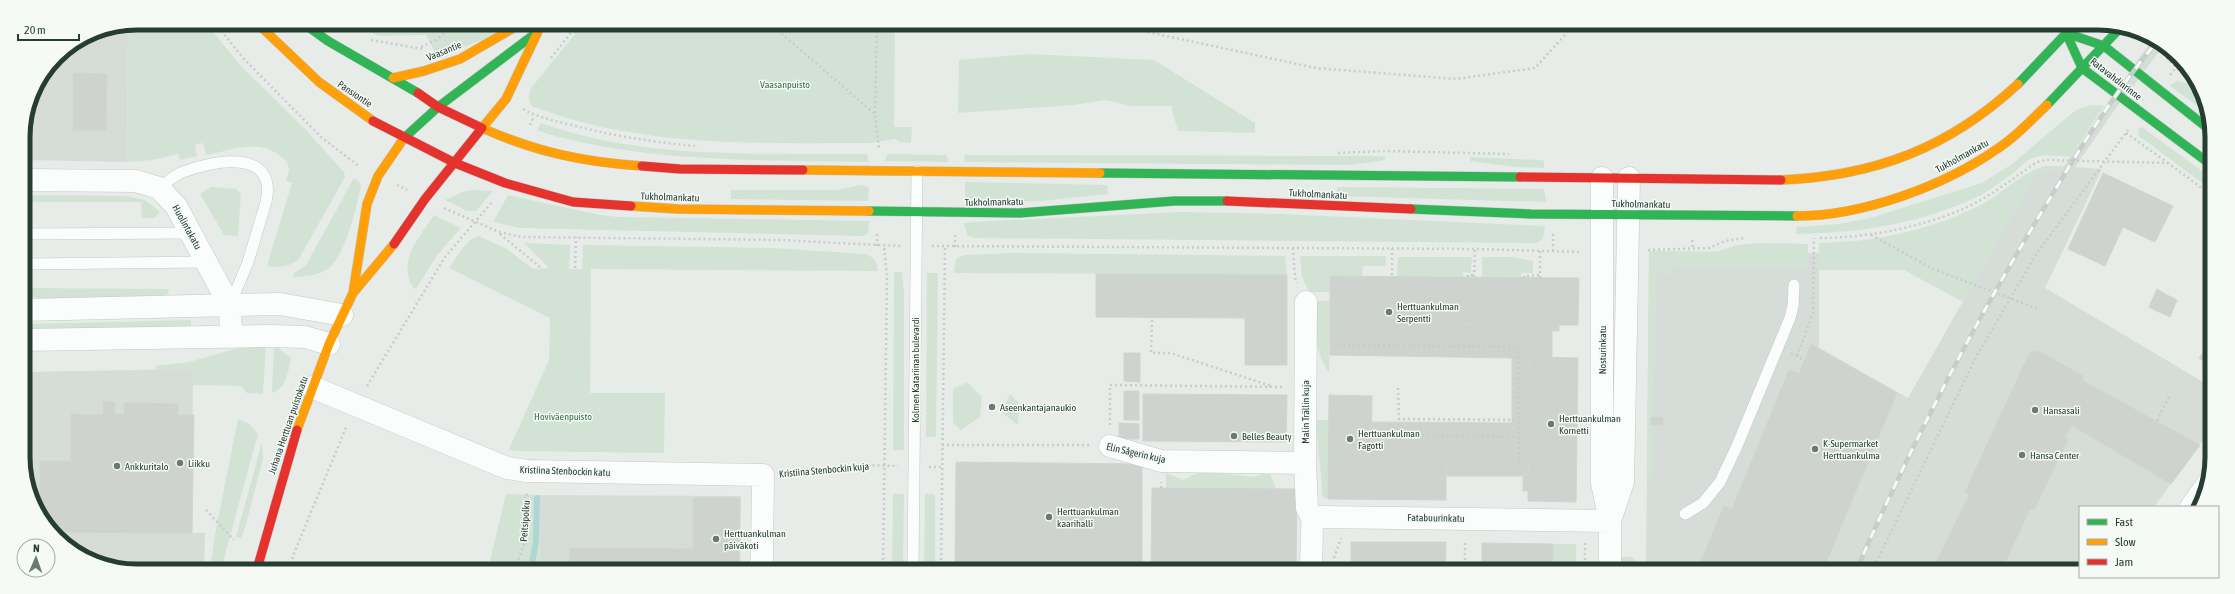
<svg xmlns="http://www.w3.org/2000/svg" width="2235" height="594" font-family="'Asap Condensed',sans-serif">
<rect width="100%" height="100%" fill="#e7ece9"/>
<path fill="#d6ddd8" d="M128 25 127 162 23 160V130L32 93 56 56 93 32Z
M2151 41 2162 48 2116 108 2075 167 2102 169 2045 288 2210 386V430L2154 507H2080V571L1646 570 1649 251 1819 253V348L1908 398 2037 171 2062 169Z
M193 369 192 533H205L204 569H114L56 538 25 480V372Z
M540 495 741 496 740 569H539Z"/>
<path fill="#d2e3d5" d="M137 23H206L239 64 305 129 344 172 345 177 299 259C289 267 281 268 268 266V262L292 183 286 181 289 170 287 162C262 136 237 149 206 155L203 143 195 145 197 156 180 160 178 154 153 160 127 162 128 25Z
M350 23H507L485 39 440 55 436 54 426 35 378 36Z
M574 23 895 24 894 127H912L911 143 900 142 895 139 870 143C757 143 639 148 532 106 527 100 529 95 531 88L575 34 570 29Z
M1030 54 1154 60 1255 123V133L1178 131 1171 106H1131L1106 100 1073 105 958 113 959 60Z
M2177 81C2194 82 2204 102 2210 115L2170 86Z
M2092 105 2104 106 2070 157C2059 156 2047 154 2036 157 2026 159 2020 168 2012 174 1998 184 1984 195 1968 201 1913 225 1855 233 1796 234L1797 227 1839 224 1870 218 1982 183 2012 164 2071 114 2078 109Z
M541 123C644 160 759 153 867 154L869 162C783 160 696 162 611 148 586 143 561 139 537 130Z
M2142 127 2210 177V189L2139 136 2138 129Z
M887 154 946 155 949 162 885 161Z
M965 155 1385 156V160L1351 165 964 162Z
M1470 157 1540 160 1544 161V168L1516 167 1470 161Z
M2044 166H2064L2062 169 2037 171 1963 302 1904 270H1819V243C1874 242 1933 230 1982 204 2003 193 2021 173 2044 166Z
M354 178 361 184C358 204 345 256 329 268 318 276 306 276 293 277L294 273 306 265Z
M965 182 1107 185 1108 194 1041 201 965 202Z
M862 185 869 187 868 201 731 199V190H836Z
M211 187 236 189 241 194 238 236 224 235 200 194Z
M1337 187 1544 189 1546 202 1337 196Z
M472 190 493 191 476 211H467L445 200 462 192Z
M24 195 128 196 145 200 160 212 154 218H142L141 202H24Z
M508 195 600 215 619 217 869 221 868 233 863 236 520 228 493 222Z
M1180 212 1281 214 1545 226 1543 239 1536 243 975 238 967 235 964 223 974 222Z
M434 215 461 228 438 254 417 287 414 289C396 262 419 238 434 215Z
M479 236 507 249 533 269 549 268 524 243 570 245 569 269H582L583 245 772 248 866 254C875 258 877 262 878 271L591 269 590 393H665L664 453 515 451 509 449 549 360 550 318 449 268C457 257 465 240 479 236Z
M1763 243 1808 244 1807 269 1672 267V274L1657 273 1651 480 1647 479 1649 251 1716 252 1736 245Z
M1010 253 1285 256 1287 275 954 273 956 259 964 255Z
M1300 256H1386V266H1363L1362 276H1330V292H1309L1302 276Z
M1398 257H1472L1471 273 1463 272V277L1397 276Z
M1482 257H1513L1533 261V273H1521V278H1482Z
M894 272H902L904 293V450H893Z
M927 273H938L936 437H926Z
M24 288 169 289 168 294 145 301 47 300 24 295Z
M1316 301H1330L1329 373C1315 352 1312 326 1316 301Z
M191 320V326L24 331V324Z
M266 344 263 394 247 393 241 386 193 385 192 369 156 370V366L189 362 245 346Z
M274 345 291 358C288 371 287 388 272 393Z
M967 382 982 397 980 417 961 430 953 423V389Z
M1010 394 1019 403 1018 425 1001 412Z
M238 419 248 423 258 434 221 569H210L215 534Z
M1317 420H1329L1328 499 1324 498 1322 496C1322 470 1316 445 1317 420Z
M262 442 263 459 245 528 241 538 236 537Z
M1202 471 1254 477 1269 471 1276 489 1166 488V473L1183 480Z
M506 494 540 495 539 569H488Z
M893 494H904L903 570H892Z
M925 494H935V570H924Z
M1553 544H1576V570H1552Z
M1620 557H1632L1636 561V570H1620Z"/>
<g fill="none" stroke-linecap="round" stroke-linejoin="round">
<path stroke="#add6d4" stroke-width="6" d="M531 569 536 541 537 498"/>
</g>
<path fill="#ced3d0" stroke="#d0d5d2" d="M73 73 107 74 106 130H73Z
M2103 173 2173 206 2155 242 2123 227 2105 266 2068 249Z
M1096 274 1287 275V365H1245V318L1096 317Z
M1330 276 1449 277 1448 330H1433V324L1402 323V330L1375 329V323L1343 322V329L1330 328Z
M1449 277 1579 278 1578 325H1559V331H1528V325H1513V330H1475V324H1461V330H1448Z
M2157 289 2165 294 2157 311 2149 307Z
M2165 294 2177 300 2170 317 2157 311Z
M1343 322 1375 323V329L1402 330V323L1433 324V330H1461V324H1475V330H1513V325H1528V331H1552V358L1530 357V370H1525L1524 461H1529V474H1523L1524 476H1446V458L1371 457V422L1512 423V358L1330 355V328L1343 329Z
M1811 344 1897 393 1823 570H1724L1701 561 1724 506 1732 509 1789 370 1799 374Z
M2210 344V366L2199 358Z
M2034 351H2039L2083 376V381L2200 445 2171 484 2071 425 2065 438 2068 440 2034 510 2030 509 2001 571H1932L1969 495 1965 492 2029 354Z
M1124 353H1140V382L1124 381Z
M1530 357 1578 358 1576 502 1528 501V491H1523V474H1529V461H1524L1525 370H1530Z
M1124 391H1139V420H1124Z
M1143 394 1287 395 1286 442 1143 441Z
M1329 395 1372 396 1371 457 1446 458V500L1328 499Z
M103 402H115V414H124V403L178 404V415H194L192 533 53 532 40 507V461H71V414L103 415Z
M1651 417H1663V425H1651Z
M1119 423 1139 424V439H1119Z
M956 462 1142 464V570H955Z
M1152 488 1297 489 1296 570H1151Z
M693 498H740L739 569H569L570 548 693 549Z
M1351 542H1446L1445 570H1351Z
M1482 543 1553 544 1552 570H1482Z"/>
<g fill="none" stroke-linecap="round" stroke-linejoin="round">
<g stroke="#c4c9c6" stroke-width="12">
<path id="lane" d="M159 188C167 183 174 175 183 172 213 160 278 148 266 202L248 262 230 305
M24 234 190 233
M24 264 207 262
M1685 514 1703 503 1720 482 1737 446 1790 318 1793 306 1794 285
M913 570 917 171"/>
</g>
<g stroke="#c4c9c6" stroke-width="23">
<path id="street" d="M1602 178V483L1610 521V570
M24 180 136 181 159 188 176 206 230 306 231 337
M1306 302 1305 463 1307 508 1313 520
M24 310 280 304 342 315
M24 340 272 336 305 337 329 344
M312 387 507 468 527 471 763 475 762 558 760 569
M1110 446 1161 461 1305 463
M2191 507 2209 482
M1610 521 1623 482 1629 178
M1311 570 1312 527 1313 520 1321 517 1610 521"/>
</g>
<g stroke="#c3c9c6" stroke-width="10">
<path id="fast" d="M303 23 328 41 418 93
M2066 33 2082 68 2210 164
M2066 33 2104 46 2210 130
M2018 84 2074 25
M2047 105 2122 26
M404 138 438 107 536 33
M1100 173 1520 177
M1411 209 1531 214 1797 216
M869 211 1020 213 1174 201H1227"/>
</g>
<g stroke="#c3c9c6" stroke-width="10">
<path id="slow" d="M257 23 319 82 373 121
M542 23 506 99 482 128C536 152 583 162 642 166
M393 78 424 71 460 59 522 23
M803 170 1100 173
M1781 180C1875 176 1949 148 2018 84
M631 206 678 209 869 211
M1797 216C1862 216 1944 186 1997 149 2016 137 2031 120 2047 105
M353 293 367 204 378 176 404 138
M297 430 329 344 353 293 394 244"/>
</g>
<g stroke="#c3c9c6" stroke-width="10">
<path id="jam" d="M373 121 455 163
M455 163 505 183 573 202 631 206
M642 166 680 169 803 170
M1520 177 1781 180
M1227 201 1411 209
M394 244 425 199 482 128 438 107 418 93
M257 569 297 430"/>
</g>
<path stroke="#c7cdc9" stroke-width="2.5" stroke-dasharray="2 3" stroke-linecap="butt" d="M215 23 243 58 321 137 360 167
M770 24 875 114 879 150
M1013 24 1138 30 1316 68 1456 79 1535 68 1574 25
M1132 24 1138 30
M371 40 423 49
M2149 40 2193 84
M421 47 438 39 453 23
M551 58 570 34 583 24
M2170 75 2181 61
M523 109C539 118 555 121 572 125 613 136 653 142 695 146
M875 113 877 24
M530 125 534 116
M2126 133 2168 163
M1338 153 1385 151 1509 154
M397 185 407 190
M444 208 499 232 522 237 779 240 901 246
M500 234 540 267
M1871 235 1933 269 2038 309
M1820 238C1871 238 1941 224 1984 198 2003 187 2019 174 2037 162L2046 160 2168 163 2210 194
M1692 240 1693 248
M877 246V231
M932 246 1475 249 1581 252
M955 247V233
M1293 248 1295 278 1297 283
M1392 248V276
M1648 250 1709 248 1725 241 1746 238
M1553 251V234
M575 268 576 237
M1468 277V275H1475
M1474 277 1475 249
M1524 278V276L1540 275
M1540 278V251
M1152 320 1151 353H1171L1271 386
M1338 345 1518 347 1519 437 1383 435
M1791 354 1805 360
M1797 356 1813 313 1814 238
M367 386 445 257 493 201
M1398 388 1399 419 1519 420
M2157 421 2169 396
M1110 425V385L1285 387
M1519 437V467H1529
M942 445H1089
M929 467H942
M783 473 858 465 898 466
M1161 488V482
M206 510 234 540
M1334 558 1341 538
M291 569 293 556 347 425
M515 569 524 544 527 491
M883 570 887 277 884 246
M941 570 945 247
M1465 570V540
M1585 570V541
M1872 571 1976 357 2037 253 2128 130"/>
<use href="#lane" stroke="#fbfcfc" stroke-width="11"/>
<use href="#street" stroke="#fbfcfc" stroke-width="22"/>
<use href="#fast" stroke="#30b455" stroke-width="9"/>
<use href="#slow" stroke="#ff9f0a" stroke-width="9"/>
<use href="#jam" stroke="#e5322d" stroke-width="9"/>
<g stroke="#c8ccca" stroke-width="4.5">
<path id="rail" d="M1856 571C1912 443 1976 319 2049 200 2081 146 2115 92 2155 44"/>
</g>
<use href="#rail" stroke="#f6faf7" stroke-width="3" stroke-dasharray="9" stroke-linecap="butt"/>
</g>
<g fill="#6a7a73" stroke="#f6faf7" stroke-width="1.5">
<circle cx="1389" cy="312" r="4"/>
<circle cx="992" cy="407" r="4"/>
<circle cx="2035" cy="410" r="4"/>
<circle cx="1551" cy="424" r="4"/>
<circle cx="1234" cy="436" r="4"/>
<circle cx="1350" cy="439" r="4"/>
<circle cx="1815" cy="449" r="4"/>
<circle cx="2022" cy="455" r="4"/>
<circle cx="180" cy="463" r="4"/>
<circle cx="117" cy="466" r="4"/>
<circle cx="1049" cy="517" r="4"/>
<circle cx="716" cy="539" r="4"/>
</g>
<g text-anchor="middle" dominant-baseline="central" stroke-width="3" stroke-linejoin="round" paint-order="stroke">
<g font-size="10" fill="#263d33" stroke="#f6faf7">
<text transform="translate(444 51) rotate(-22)">Vaasantie</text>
<text transform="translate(2116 79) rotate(38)">Ratavahdinrinne</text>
<text transform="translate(355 94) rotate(34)">Pansiontie</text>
<text transform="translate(1962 156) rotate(-29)">Tukholmankatu</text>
<text transform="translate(1318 194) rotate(3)">Tukholmankatu</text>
<text transform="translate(670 197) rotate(2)">Tukholmankatu</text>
<text transform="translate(994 202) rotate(-1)">Tukholmankatu</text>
<text transform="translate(1641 204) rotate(1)">Tukholmankatu</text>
<text transform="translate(187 227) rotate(61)">Huolintakatu</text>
<text transform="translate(1602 350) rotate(-90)">Nosturinkatu</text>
<text transform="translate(915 370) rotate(-90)">Kolmen Katariinan bulevardi</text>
<text transform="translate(1305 412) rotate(-90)">Malin Trällin kuja</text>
<text transform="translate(288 425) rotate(-71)">Juhana Herttuan puistokatu</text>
<text transform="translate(1136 453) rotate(13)">Elin Sågerin kuja</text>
<text transform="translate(824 470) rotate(-5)">Kristiina Stenbockin kuja</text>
<text transform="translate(565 471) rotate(2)">Kristiina Stenbockin katu</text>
<text transform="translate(1436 518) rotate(1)">Fatabuurinkatu</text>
<text transform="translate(525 521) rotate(-86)">Peitsipolku</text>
</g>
<g font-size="10" fill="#357042" stroke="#f6faf7">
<text x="785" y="84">Vaasanpuisto</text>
<text x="563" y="416">Hoviväenpuisto</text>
</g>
<g font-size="10" fill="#263d33" stroke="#f6faf7" text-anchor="start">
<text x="1397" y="306">Herttuankulman<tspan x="1397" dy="12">Serpentti</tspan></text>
<text x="1000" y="407">Aseenkantajanaukio</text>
<text x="2043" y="410">Hansasali</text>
<text x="1559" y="418">Herttuankulman<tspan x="1559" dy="12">Kornetti</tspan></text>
<text x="1358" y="433">Herttuankulman<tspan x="1358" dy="12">Fagotti</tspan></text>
<text x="1242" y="436">Belles Beauty</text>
<text x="1823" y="443">K-Supermarket<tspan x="1823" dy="12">Herttuankulma</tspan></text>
<text x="2030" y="455">Hansa Center</text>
<text x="188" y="463">Liikku</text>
<text x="125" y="466">Ankkuritalo</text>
<text x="1057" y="511">Herttuankulman<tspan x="1057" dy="12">kaarihalli</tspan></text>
<text x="724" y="533">Herttuankulman<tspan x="724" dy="12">päiväkoti</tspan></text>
</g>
</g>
<path d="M0 0H2235V594H0ZM137 30H2098A107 107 0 0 1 2205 137V457A107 107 0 0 1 2098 564H137A107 107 0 0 1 30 457V137A107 107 0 0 1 137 30Z" fill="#f6faf7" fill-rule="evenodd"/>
<path fill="none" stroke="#263d33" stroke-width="5" d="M137 30H2098A107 107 0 0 1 2205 137V457A107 107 0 0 1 2098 564H137A107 107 0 0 1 30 457V137A107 107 0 0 1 137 30Z"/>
<rect x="2079" y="506" width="140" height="72" fill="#f6faf7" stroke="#a3aea9"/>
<rect x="2087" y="519" width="20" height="6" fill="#30b455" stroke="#a3aea9"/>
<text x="2115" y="526" font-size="12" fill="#263d33">Fast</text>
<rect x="2087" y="539" width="20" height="6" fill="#ff9f0a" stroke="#a3aea9"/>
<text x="2115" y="546" font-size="12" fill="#263d33">Slow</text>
<rect x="2087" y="559" width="20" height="6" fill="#e5322d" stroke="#a3aea9"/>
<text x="2115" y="566" font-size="12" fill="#263d33">Jam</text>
<g transform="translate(36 558) rotate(2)"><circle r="19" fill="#f6faf7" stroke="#a3aea9"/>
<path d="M0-3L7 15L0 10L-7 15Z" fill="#6a7a73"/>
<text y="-6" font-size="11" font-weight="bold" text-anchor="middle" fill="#263d33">N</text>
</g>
<path d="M18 34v6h61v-6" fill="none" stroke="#263d33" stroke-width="2"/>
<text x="24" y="34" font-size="12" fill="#263d33" stroke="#f6faf7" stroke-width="3" paint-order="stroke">20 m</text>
</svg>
